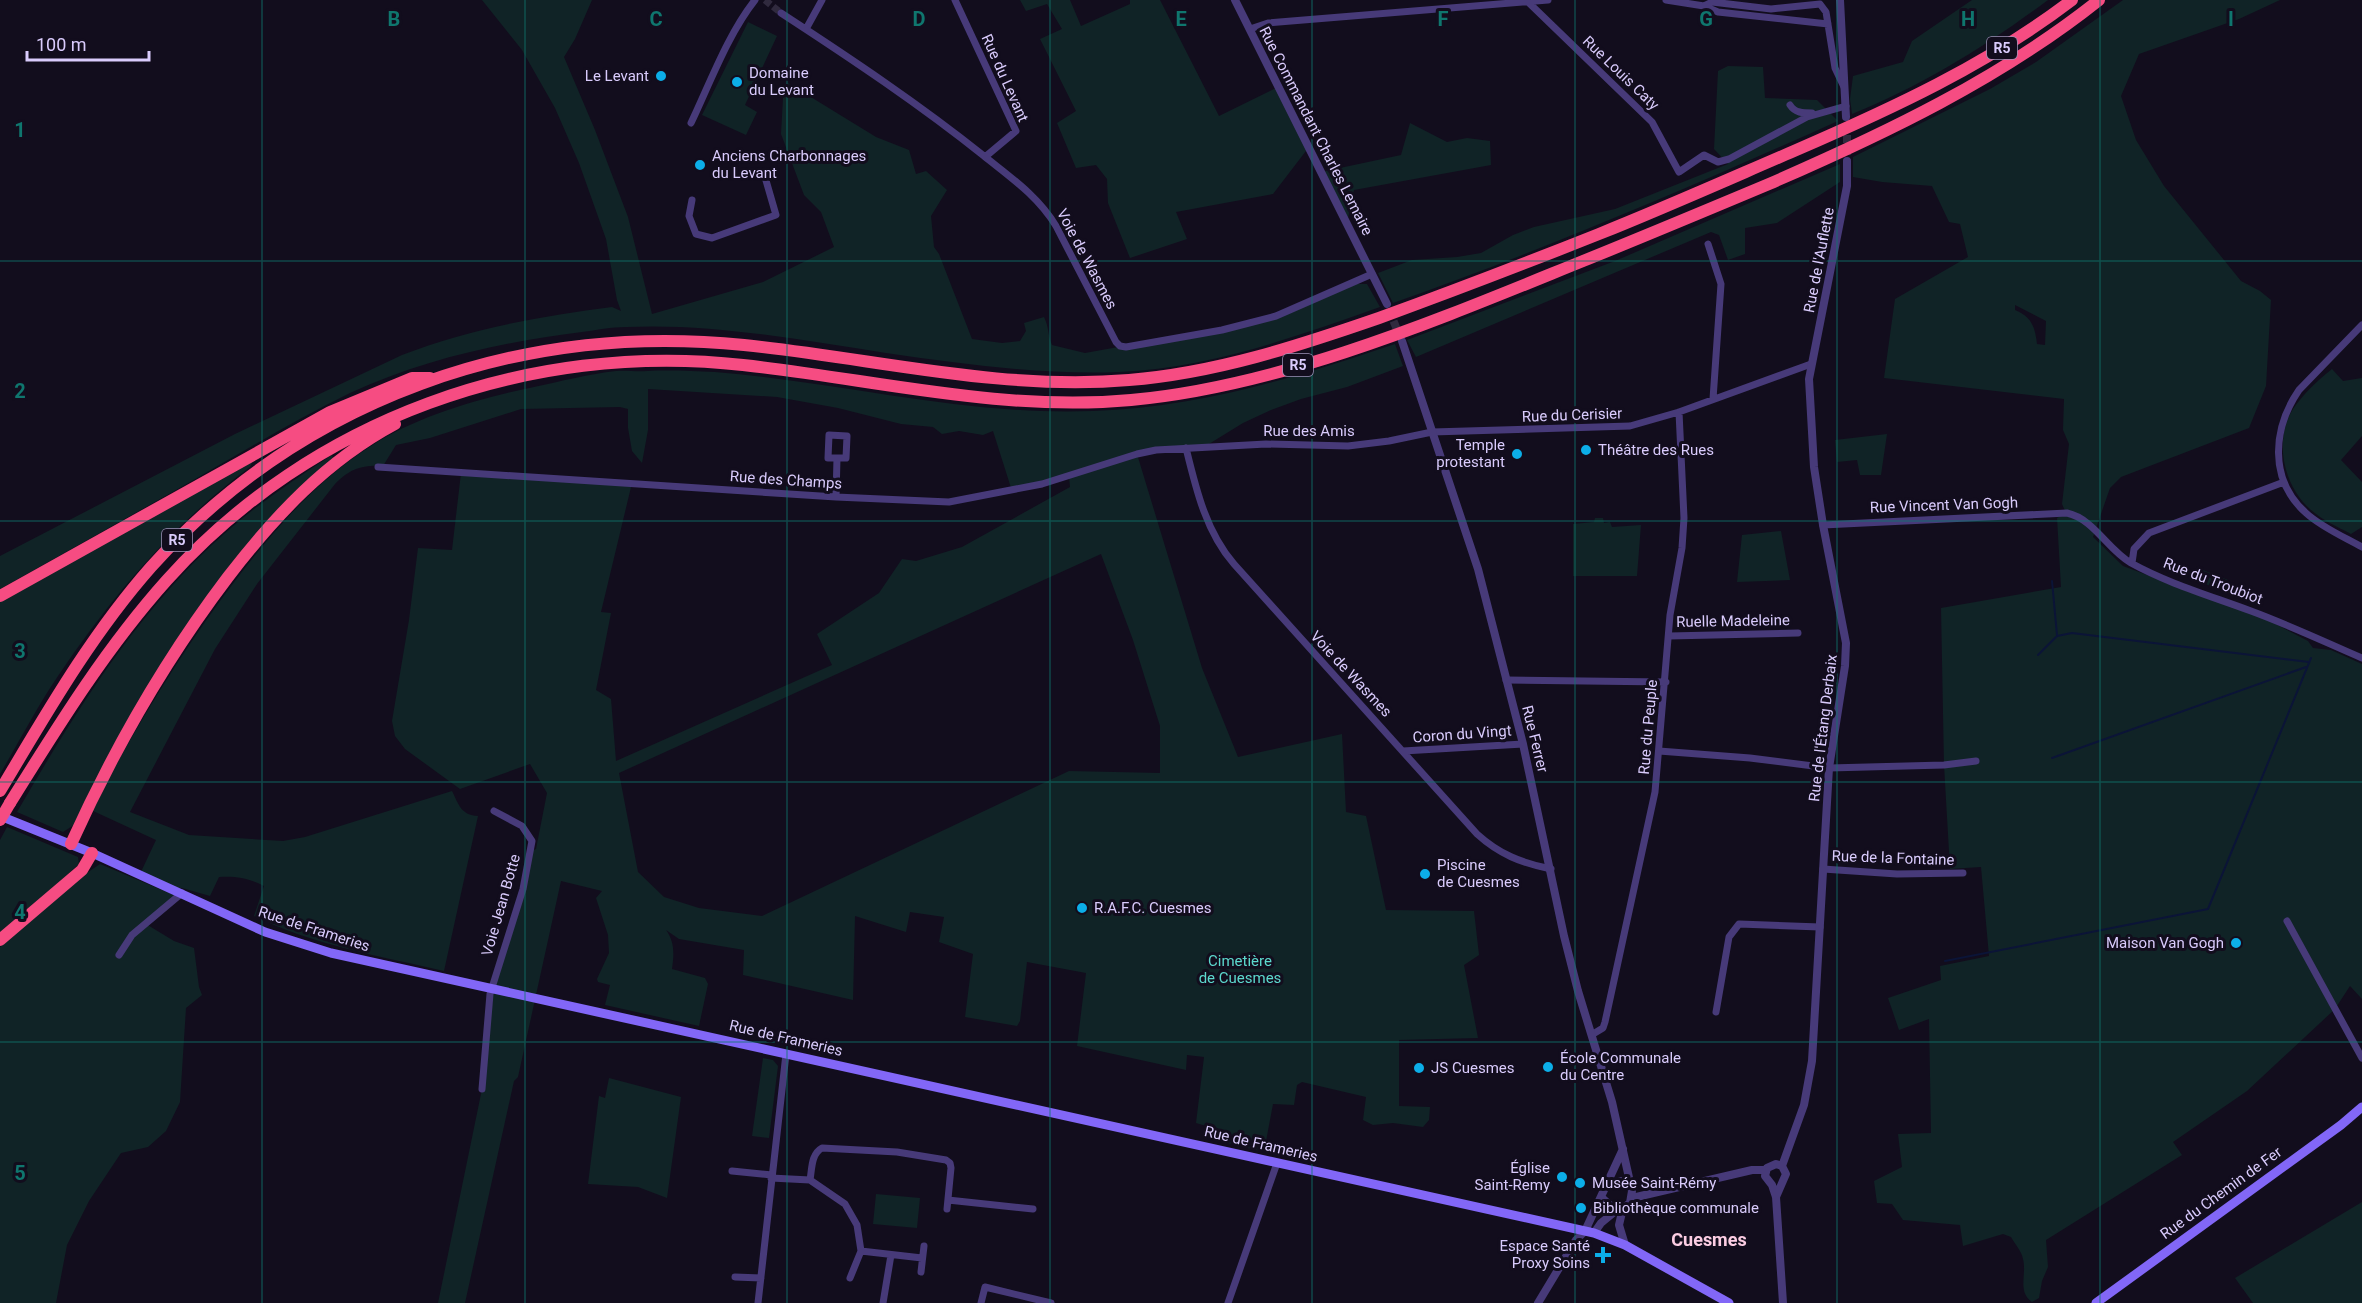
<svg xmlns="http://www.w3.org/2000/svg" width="2362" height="1303" font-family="Roboto,sans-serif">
<rect width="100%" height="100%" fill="#120d1d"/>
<path fill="#102326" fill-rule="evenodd" d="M482 0H592L575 39 564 57 595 130 628 217 652 314 763 282 834 247 821 212 804 195 781 134 783 98 788 83 876 137 909 150 916 174 926 171 947 190 931 216 934 247 939 254 972 339 1002 343 1020 341 1026 331 1024 323 1044 317C1049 327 1048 336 1052 345L1085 353 1246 324 1350 284H1367L1380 307C1295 337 1210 368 1119 372 1042 375 963 364 886 353 800 340 713 323 626 327 611 327 597 330 582 332 502 342 424 359 350 393 298 418 248 449 197 478 132 515 66 552 0 589V556L235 434 402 355C469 329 541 316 612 307L621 311 617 300 606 239 579 163 555 108 522 50Z
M1020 0H1070L1081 26 1130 4V0H1160L1219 116 1278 87 1309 147 1273 194 1176 212 1187 239 1130 258 1108 203 1107 179 1096 165 1076 168 1057 123 1076 111 1040 39 1062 29 1047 4 1026 11Z
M1972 0H2048C1988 45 1922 86 1852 114L1850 99 1853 76 1903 62 1912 41Z
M2123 0H2280L2239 19 2139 54 2121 96 2136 140 2164 186 2241 281 2260 291 2271 300 2266 386 2249 428 2121 477 2110 488 2093 537 2123 566 2268 620 2308 641 2313 648 2331 650 2362 664V999L2350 986 2335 1009 2247 1091 2173 1142 2182 1155 2046 1240 2048 1267 2042 1281 2039 1298 2032 1302C2017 1292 2027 1274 2023 1259 2022 1252 2015 1244 2011 1237L2003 1234 1963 1246 1960 1225 1903 1220 1892 1204 1877 1203 1874 1181 1902 1167 1898 1134 1931 1133 1929 1019 1899 1030 1888 998 1941 980 1940 966 1989 956 1981 867 1950 869 1944 765 1941 608 2061 587 2057 518 2066 513 2062 504 2069 444 2063 430 2064 399 1884 378 1895 299 1968 257 1960 224 1949 222 1932 186 1882 182 1853 177V157L1990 89 2036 62ZM2015 305 2046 321 2045 345 2037 344C2035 327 2032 317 2015 310Z
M748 22 777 36 745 105 757 112 746 135 702 115Z
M1728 66 1763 67 1765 98 1817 100 1838 121C1691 187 1544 250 1393 303L1378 273 1412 260 1457 257 1481 253 1513 235 1534 227 1615 209 1728 164 1714 149 1718 71Z
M1410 123 1447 142 1467 138 1490 141 1491 165 1354 190 1347 223 1321 172 1401 155Z
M1840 164V182L1777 223 1745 228V254L1728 260 1719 235 1711 232 1416 357 1407 340 1615 261Z
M1395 344 1403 366 1347 387 1301 399 1271 410 1243 423 1204 447 1137 454 1202 668 1238 757 1342 734 1346 812 1366 816 1386 910 1474 911 1479 955 1464 965 1478 1038 1399 1040V1106L1430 1107 1429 1120 1423 1127 1393 1123 1373 1125 1363 1120 1366 1097 1302 1082 1297 1085 1294 1105 1273 1104 1264 1152 1203 1137 1206 1126 1196 1123 1204 1057 1187 1055 1186 1070 1077 1046 1086 973 1027 962 1020 1021 1017 1026 965 1017 973 954 939 942 944 917 910 912 906 932 855 916 853 1000 743 975 744 950 679 939 666 930C675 942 674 955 672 969L705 978 708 984 699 1026 605 1005 610 985 598 982 597 979 609 953 608 935 596 898 602 891 561 881 518 1077 514 1081 465 1303H438L482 1089 494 988 530 851 536 849 547 793 530 764 460 789 405 749 395 736 392 721 409 620 418 548 452 550 461 473 632 483 601 612 611 613 596 690 611 699 616 761 832 665 817 634 879 593 902 559 916 561 962 547 1070 487 1069 477 1012 491 993 431 983 435 959 431 942 434 933 427 901 424 838 408 777 397 648 389V430L642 463 632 451 628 428V409L620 407 521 409 430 438 396 445 383 466C361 465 350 469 335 484L257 584 215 649 130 812 189 835 283 841 305 837 452 791C459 805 461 815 478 816L444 971C380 956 313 945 254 916L264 886C248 878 236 876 219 877L210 896 182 888 173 889 140 874 156 840 91 810C136 727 183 648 241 573 279 524 319 479 371 446 417 416 481 398 534 387 562 381 589 374 616 371 627 370 637 372 647 371 670 370 692 371 715 372 841 382 965 416 1093 411 1201 407 1294 378 1395 344ZM1101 554 1133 640 1160 726V773L1069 771 762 916 699 908 664 897 638 872 619 773Z
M2332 369 2343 381 2362 378V436L2341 460 2362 482V527L2351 534C2338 527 2322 520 2311 510 2284 487 2273 441 2293 409 2304 393 2317 381 2332 369Z
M1887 434 1881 475H1860L1857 460 1837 462 1835 440Z
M332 455 333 458 212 591 74 825 63 832 17 812C78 707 145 599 239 521 268 497 300 476 332 455Z
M248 462 252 463 250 467C173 524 111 597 58 676 37 707 19 742 0 774V601Z
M1595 518H1603L1604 523 1610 522 1612 527 1641 525 1637 576H1573V524L1594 522Z
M1781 531 1790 580 1737 582 1742 535Z
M2203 570 2228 580 2223 591 2198 581Z
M7 827 78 857 79 864 0 936V840Z
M100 864 174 895 146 924 174 941 194 948 199 987 202 995 186 1008 180 1102 166 1131 148 1147 121 1153 89 1201 67 1245 56 1303H0V947L75 881Z
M763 1058 773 1060 778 1066 769 1138 752 1136Z
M609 1078 681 1097 667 1198 638 1187 588 1184 599 1096 605 1098Z
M876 1194 920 1198 917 1228 873 1224Z
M2362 1202V1303H2253L2235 1278Z"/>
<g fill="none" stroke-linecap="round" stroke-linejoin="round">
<path stroke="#0b1437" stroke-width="2" d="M2052 581 2057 635
M2038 655 2057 636 2072 633 2309 662
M2052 758 2306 667
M1945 961 2208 909 2311 658"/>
<path stroke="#302a3e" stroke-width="7" stroke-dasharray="7 3.5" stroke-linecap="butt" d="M765 0 781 13"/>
<path stroke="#302a3e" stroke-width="8" stroke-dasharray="8 4" stroke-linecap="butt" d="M1847 123V161
M1389 310 1400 337"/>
<path stroke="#473a79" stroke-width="7" d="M955 0 1016 131 985 157
M1526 0 1652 122 1679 172 1704 155 1718 162 1729 159 1807 117 1846 106
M1666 0 1704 6 1718 12 1828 24
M1704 6 1712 2 1771 9 1820 4 1826 12 1835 68 1844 87
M781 13C850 58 919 104 984 156 1010 177 1038 196 1056 226L1116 342 1120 346 1126 347 1222 330 1276 316 1372 274
M806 29 822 0
M1250 29 1268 23 1548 0
M1790 105C1795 113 1803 113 1812 113
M691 123C710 83 728 34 755 0
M692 200 689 216 696 234 712 238 776 215 765 177
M1708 244 1721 284 1713 399
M2362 325 2299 390C2273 428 2268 479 2306 513 2321 527 2344 537 2362 547
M1186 448C1196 489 1206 532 1234 564L1477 834C1499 854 1521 863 1551 869
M378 467 836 497 949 502 1042 484 1137 454 1156 450 1266 444 1348 446 1389 441 1432 432 1630 426 1679 412 1811 364
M836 497 837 458H846L847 436 829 435 828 458H837
M1823 525 2067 513C2094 519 2107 549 2131 563 2169 584 2211 596 2251 611 2289 625 2325 642 2362 658
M2132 563 2134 549 2149 533 2284 482
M1669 636 1798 633
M1506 680 1666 682
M1403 751 1523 744
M1659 751 1750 758 1829 768 1944 765 1976 761
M1823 869 1897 874 1963 873
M2287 921 2362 1058
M119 955 132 935 182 893
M1716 1012 1729 937 1739 924 1820 927
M1593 1034 1603 1028 1605 1022 1655 792 1670 615 1682 548 1684 518 1679 412
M482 1089 490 994 523 889 532 841 522 826 494 811
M732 1171 772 1175
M771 1178 810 1180 845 1204 857 1225 861 1251 850 1278
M810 1180C812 1169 811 1154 822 1148L897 1152 946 1160 950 1163 951 1168 947 1209
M948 1200 1033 1209
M861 1251 922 1258
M921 1272 924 1246
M735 1277 761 1278
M758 1303 786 1054
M883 1303 891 1255
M981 1303 985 1287 1051 1303
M1228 1303 1277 1163"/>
<path stroke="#473a79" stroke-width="8" d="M1235 0 1387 304
M1840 0 1846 117
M1402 341 1478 569 1523 744 1564 936 1578 991 1612 1102 1632 1191 1630 1203 1623 1208 1619 1225 1625 1245
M1782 1166 1804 1105 1812 1061 1829 768 1845 666 1846 643 1823 525 1814 467 1809 379 1847 186V161
M1607 1183 1622 1181 1630 1187
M1601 1197 1612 1207 1622 1208
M1776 1197 1786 1174 1782 1166 1776 1164 1767 1168 1765 1176 1772 1185 1776 1197 1783 1303
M1632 1198 1752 1170H1766
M1594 1233 1601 1223 1618 1209
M1538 1303 1576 1240 1585 1231 1623 1149"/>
<path stroke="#8267f7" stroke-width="9" d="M0 816 92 853 265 932 331 953 1594 1233 1625 1245 1729 1303
M2096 1303 2341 1125 2362 1107"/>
<path stroke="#f64c82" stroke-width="12" d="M0 596 330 412 412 378H430
M0 791C46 714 91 635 151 567 303 398 520 322 744 345 873 358 999 391 1129 380 1216 373 1298 346 1379 318 1453 291 1526 263 1599 234 1664 208 1729 179 1794 151 1891 109 1987 65 2072 0
M10 803C58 726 106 648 167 580 311 419 529 341 743 365 872 379 1000 412 1131 400 1284 386 1442 318 1583 261 1645 236 1707 210 1769 184 1884 134 2000 79 2099 0
M71 844C114 749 165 660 228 577 275 516 326 461 395 424
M0 940 82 870 92 853"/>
<path stroke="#f64c82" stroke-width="12" d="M0 820 10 803"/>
</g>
<path fill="none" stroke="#0f766e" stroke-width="1.5" stroke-opacity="0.55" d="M262 0V1303M525 0V1303M787 0V1303M1050 0V1303M1312 0V1303M1575 0V1303M1837 0V1303M2100 0V1303M0 261H2362M0 521H2362M0 782H2362M0 1042H2362"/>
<g fill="#0caee8" stroke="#120d1d" stroke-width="2">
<circle cx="661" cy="76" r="6"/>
<circle cx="737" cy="82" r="6"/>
<circle cx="700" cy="165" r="6"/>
<circle cx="1586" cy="450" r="6"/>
<circle cx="1517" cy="454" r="6"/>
<circle cx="1425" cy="874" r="6"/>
<circle cx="1082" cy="908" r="6"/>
<circle cx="2236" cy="943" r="6"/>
<circle cx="1548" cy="1067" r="6"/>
<circle cx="1419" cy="1068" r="6"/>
<circle cx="1562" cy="1177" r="6"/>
<circle cx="1580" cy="1183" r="6"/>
<circle cx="1581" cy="1208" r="6"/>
<path d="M1600 1246h6v6h6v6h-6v6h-6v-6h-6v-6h6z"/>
</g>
<g text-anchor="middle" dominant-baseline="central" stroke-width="6" stroke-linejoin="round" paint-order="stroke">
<g fill="#120d1d" stroke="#9d92b9" stroke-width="1.5">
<rect x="1987" y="37" width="30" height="22" rx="4.5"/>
<rect x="1283" y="354" width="30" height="22" rx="4.5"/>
<rect x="162" y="529" width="30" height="22" rx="4.5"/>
</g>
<g font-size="14" font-weight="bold" fill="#d9cbfc">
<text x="2002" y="48">R5</text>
<text x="1298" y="365">R5</text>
<text x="177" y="540">R5</text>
</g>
<g font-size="15" fill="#d9cbfc" stroke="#120d1d" text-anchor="start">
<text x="749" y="73">Domaine<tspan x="749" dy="17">du Levant</tspan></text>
<text x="649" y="76" text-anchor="end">Le Levant</text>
<text x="712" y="156">Anciens Charbonnages<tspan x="712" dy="17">du Levant</tspan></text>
<text x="1505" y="445" text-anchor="end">Temple<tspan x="1505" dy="17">protestant</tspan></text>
<text x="1598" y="450">Théâtre des Rues</text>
<text x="1437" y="865">Piscine<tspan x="1437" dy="17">de Cuesmes</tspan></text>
<text x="1094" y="908">R.A.F.C. Cuesmes</text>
<text x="2224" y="943" text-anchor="end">Maison Van Gogh</text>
<text x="1560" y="1058">École Communale<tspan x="1560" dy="17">du Centre</tspan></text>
<text x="1431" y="1068">JS Cuesmes</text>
<text x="1550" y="1168" text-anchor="end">Église<tspan x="1550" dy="17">Saint-Remy</tspan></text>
<text x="1592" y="1183">Musée Saint-Rémy</text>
<text x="1593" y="1208">Bibliothèque communale</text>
<text x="1590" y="1246" text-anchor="end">Espace Santé<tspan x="1590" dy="17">Proxy Soins</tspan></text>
</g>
<g font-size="15" fill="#d9cbfc" stroke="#120d1d">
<text transform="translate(1621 73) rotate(44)">Rue Louis Caty</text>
<text transform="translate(1005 78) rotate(66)">Rue du Levant</text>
<text transform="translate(1316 131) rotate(63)">Rue Commandant Charles Lemaire</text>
<text transform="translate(1087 259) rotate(62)">Voie de Wasmes</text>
<text transform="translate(1819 260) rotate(-79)">Rue de l'Auflette</text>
<text transform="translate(1572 415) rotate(-2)">Rue du Cerisier</text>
<text x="1309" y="431">Rue des Amis</text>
<text transform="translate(786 480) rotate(4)">Rue des Champs</text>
<text transform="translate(1944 505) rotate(-2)">Rue Vincent Van Gogh</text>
<text transform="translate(2213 581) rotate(21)">Rue du Troubiot</text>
<text transform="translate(1733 621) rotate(-1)">Ruelle Madeleine</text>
<text transform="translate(1351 674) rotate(47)">Voie de Wasmes</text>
<text transform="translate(1648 727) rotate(-85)">Rue du Peuple</text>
<text transform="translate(1823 728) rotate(-83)">Rue de l'Étang Derbaix</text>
<text transform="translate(1462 734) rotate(-4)">Coron du Vingt</text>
<text transform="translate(1535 739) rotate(76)">Rue Ferrer</text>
<text transform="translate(1893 858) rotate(2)">Rue de la Fontaine</text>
<text transform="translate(501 905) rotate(-74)">Voie Jean Botte</text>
<text transform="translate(314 929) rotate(18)">Rue de Frameries</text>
<text transform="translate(786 1038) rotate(13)">Rue de Frameries</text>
<text transform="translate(1261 1144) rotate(13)">Rue de Frameries</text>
<text transform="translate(2221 1193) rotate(-36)">Rue du Chemin de Fer</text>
</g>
<g font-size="15" fill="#5cd8cd" stroke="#120d1d">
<text x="1240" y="961">Cimetière<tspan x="1240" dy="17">de Cuesmes</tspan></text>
</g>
<g font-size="18" font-weight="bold" fill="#fccde3" stroke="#120d1d">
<text x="1709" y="1239">Cuesmes</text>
</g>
</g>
<g font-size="20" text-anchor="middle" font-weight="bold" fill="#0f766e" stroke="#120d1d" stroke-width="6" stroke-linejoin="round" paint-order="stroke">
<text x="394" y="26">B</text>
<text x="656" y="26">C</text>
<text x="919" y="26">D</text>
<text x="1181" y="26">E</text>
<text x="1443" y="26">F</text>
<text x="1706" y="26">G</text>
<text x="1968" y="26">H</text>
<text x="2231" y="26">I</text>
<text x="20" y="137">1</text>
<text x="20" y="398">2</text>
<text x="20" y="658">3</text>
<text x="20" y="919">4</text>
<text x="20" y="1180">5</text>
</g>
<path d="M27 51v9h122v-9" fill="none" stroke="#d9cbfc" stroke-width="3"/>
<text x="36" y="51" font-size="18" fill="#d9cbfc" stroke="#120d1d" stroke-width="4.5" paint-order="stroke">100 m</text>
</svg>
